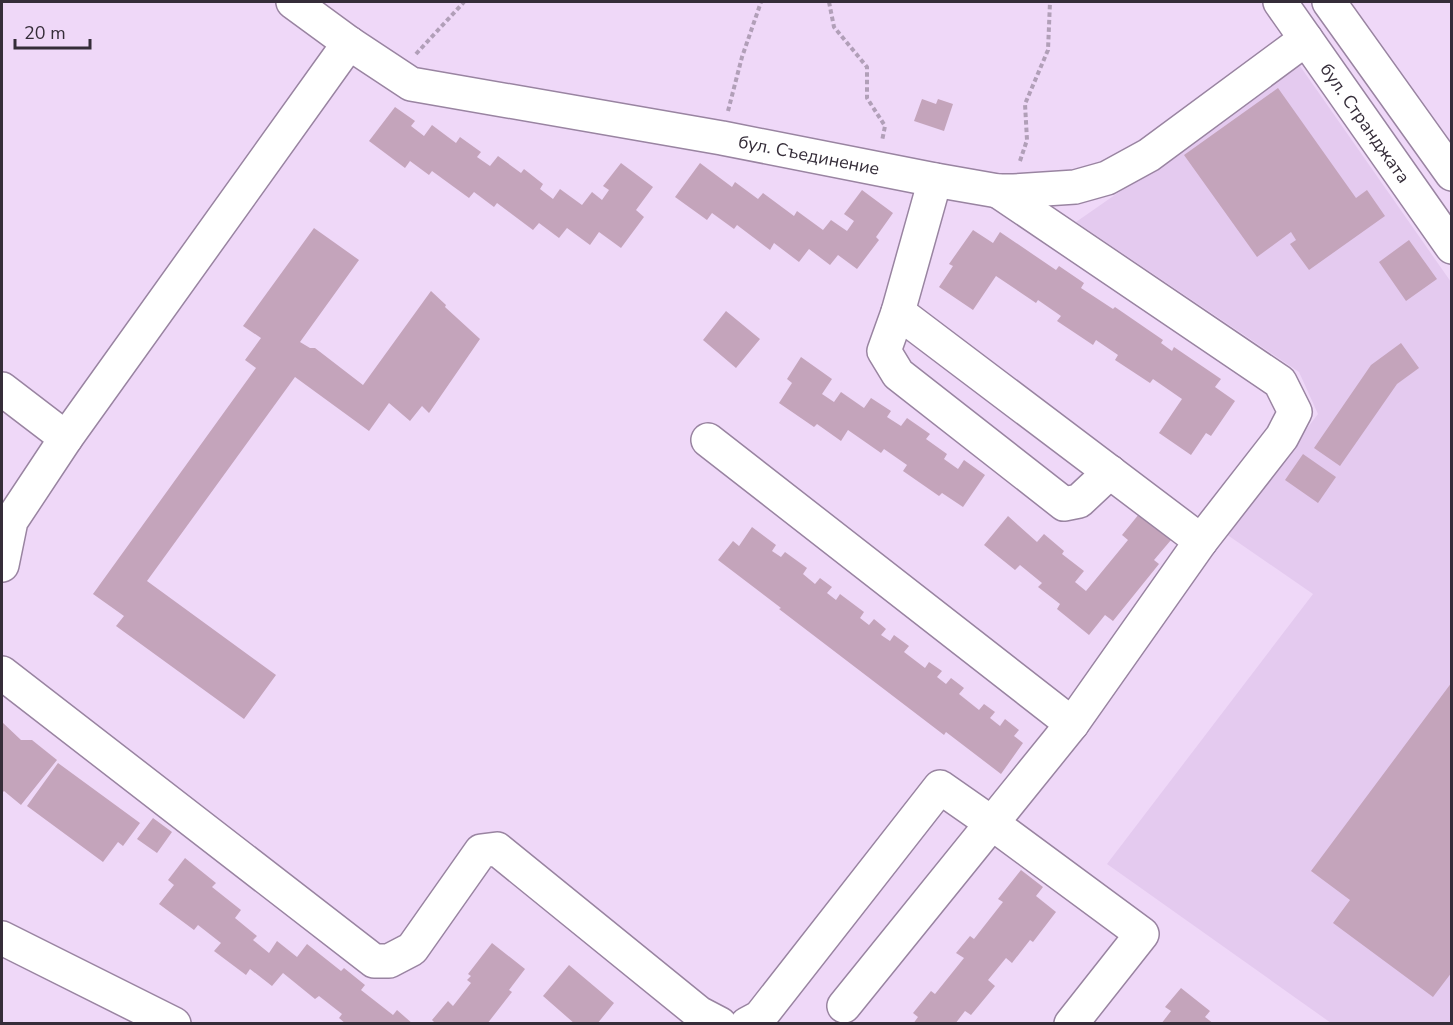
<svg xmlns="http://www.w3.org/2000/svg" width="1453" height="1025" font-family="'Nunito Sans',sans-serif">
<rect width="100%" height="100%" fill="#efd8f8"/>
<path fill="#e4caef" d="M1300 66 1451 282V1023H1331L1107 864 1313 594 1226 534 1318 414 1299 372 1076 222Z"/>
<path fill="#c4a4bb" d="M1278 88 1356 198 1367 190 1385 216 1309 270 1290 244 1296 240 1291 232 1257 257 1184 155Z
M922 99 936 104 938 99 953 104 944 131 914 121Z
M395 107 415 121 411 126 424 136 432 125 456 143 460 137 481 152 477 157 490 166 498 156 521 173 524 169 543 184 540 189 553 199 560 189 582 205 592 192 602 200 609 190 603 186 621 163 653 187 636 210 644 217 621 248 599 232 590 245 567 228 559 238 539 223 533 230 497 203 494 207 474 192 469 198 432 171 429 175 410 161 405 168 369 141Z
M700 163 732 187 735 182 758 199 763 193 794 216 797 211 823 230 831 220 847 231 854 221 844 214 862 190 893 213 876 237 879 240 857 269 838 255 830 265 809 249 799 262 774 243 770 250 737 225 734 229 712 213 707 220 675 197Z
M314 228 359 260 300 342 310 348H315L363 385 431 291 446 305 445 307 480 339 429 413 422 406 410 421 389 403 369 431 295 377 147 581 276 675 244 719 116 626 124 616 93 594 256 368 245 360 261 338 243 326Z
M973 230 993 243 1000 232 1056 270 1059 266 1084 283 1081 288 1113 309 1115 307 1163 340 1161 343 1172 351 1174 347 1221 379 1215 387 1235 401 1211 436 1206 433 1191 455 1159 433 1182 399 1153 379 1150 383 1115 360 1118 355 1096 340 1093 345 1057 321 1061 316 1038 300 1036 303 996 276 973 310 939 287 953 266 949 264Z
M1409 240 1437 279 1406 301 1379 262Z
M726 311 760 339 736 368 703 340Z
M1401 343 1419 368 1397 384 1340 466 1314 448 1371 365Z
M801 357 832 379 822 394 834 402 841 392 864 408 871 398 891 411 887 417 901 426 907 418 930 434 926 439 947 454 944 459 958 469 964 460 985 475 963 507 942 493 939 496 903 471 907 465 884 449 881 453 848 430 841 441 817 424 814 427 779 403 792 383 787 379Z
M1303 454 1336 477 1318 503 1285 480Z
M1139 514 1171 540 1154 560 1159 564 1113 621 1105 615 1089 635 1057 609 1060 604 1038 587 1042 583 1020 565 1015 570 984 545 1008 516 1037 542 1044 534 1064 551 1062 554 1084 571 1075 582 1086 591 1128 540 1122 535Z
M752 527 776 545 772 551 781 557 785 552 807 568 803 574 815 584 820 578 832 587 827 593 836 600 840 594 864 612 860 618 869 625 874 619 886 629 881 635 890 641 894 635 909 646 904 652 925 668 929 662 942 671 937 677 946 684 951 678 964 688 959 694 979 710 984 704 995 712 990 718 1000 726 1005 719 1019 730 1014 736 1023 743 1001 774 946 732 944 735 779 609 781 608 718 560 733 541 739 546Z
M1452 682V972L1433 997 1333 923 1350 900 1311 871Z
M2 722 21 740H32L57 760 21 805 4 791 2 793Z
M58 763 140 823 123 846 118 842 103 862 27 806Z
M153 818 172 832 157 853 137 839Z
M185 858 216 883 212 887 241 910 235 918 257 936 253 940 269 953 277 941 297 957 307 944 341 971 344 968 365 985 361 990 393 1015 397 1010 413 1024H346L339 1018 342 1014 319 996 315 999 283 973 272 986 250 969 246 975 214 951 221 943 198 925 194 930 159 904 174 885 168 880Z
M1021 870 1043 887 1036 896 1056 912 1033 942 1030 940 1012 963 1006 958 988 980 995 986 971 1015 965 1011 955 1024H913L918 1017 913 1013 931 991 935 994 964 958 956 953 970 936 974 939 1003 902 998 899Z
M492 943 525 969 509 990 512 992 487 1024H436L432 1020 448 1001 453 1006 471 983 467 980 471 976 468 974Z
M569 965 614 1003 597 1024H575L543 996Z
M1181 988 1210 1011 1205 1017 1214 1024H1161L1171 1011 1165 1007Z"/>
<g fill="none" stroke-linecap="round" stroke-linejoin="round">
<g stroke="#9984a1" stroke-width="36">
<g id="minor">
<path id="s1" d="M293 2 349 43 411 84 722 138 935 180 998 191H1014L1075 187 1107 178 1149 155 1306 39"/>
<path id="s2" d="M1280 2 1452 247"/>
<path d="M1329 2 1452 174"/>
<path d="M998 191 1280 382 1295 412 1282 437 1201 541"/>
<path d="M898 312 884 351 898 374 1064 504 1079 501 1110 472"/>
<path d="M2 389 66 438"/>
<path d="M708 440 1072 724"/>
<path d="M2 565 11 521 66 438 349 43"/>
<path d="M2 673 374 961H389L412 949 481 851 497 849 699 1013 720 1024"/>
<path d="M2 938 174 1024"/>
<path d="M844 1006 1072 724 1201 541 898 312 935 180"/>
<path d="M747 1024 760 1017 940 787 993 824 1142 934 1071 1024"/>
</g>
</g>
<path stroke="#b19fb8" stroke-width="4" stroke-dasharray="4.5 3" stroke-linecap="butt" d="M829 2 834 27 867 67V98L885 126 882 141
M416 54 464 2
M728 111 742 57 761 2
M1020 161 1027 140 1025 104 1048 50 1050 2"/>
<use href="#minor" stroke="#fff" stroke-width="33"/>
</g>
<g text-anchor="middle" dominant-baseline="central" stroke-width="5" stroke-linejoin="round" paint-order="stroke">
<g font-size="18" fill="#352d39" stroke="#efd8f8">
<text stroke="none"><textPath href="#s2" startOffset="148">бул. Странджата</textPath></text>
<text stroke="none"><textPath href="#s1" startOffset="548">бул. Съединение</textPath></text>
</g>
</g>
<rect width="1453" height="1025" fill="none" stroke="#352d39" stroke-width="6"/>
<path d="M15 39v9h75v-9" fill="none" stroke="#352d39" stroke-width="3"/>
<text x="24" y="39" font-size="18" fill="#352d39" stroke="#efd8f8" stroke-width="4.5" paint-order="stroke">20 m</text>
</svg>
